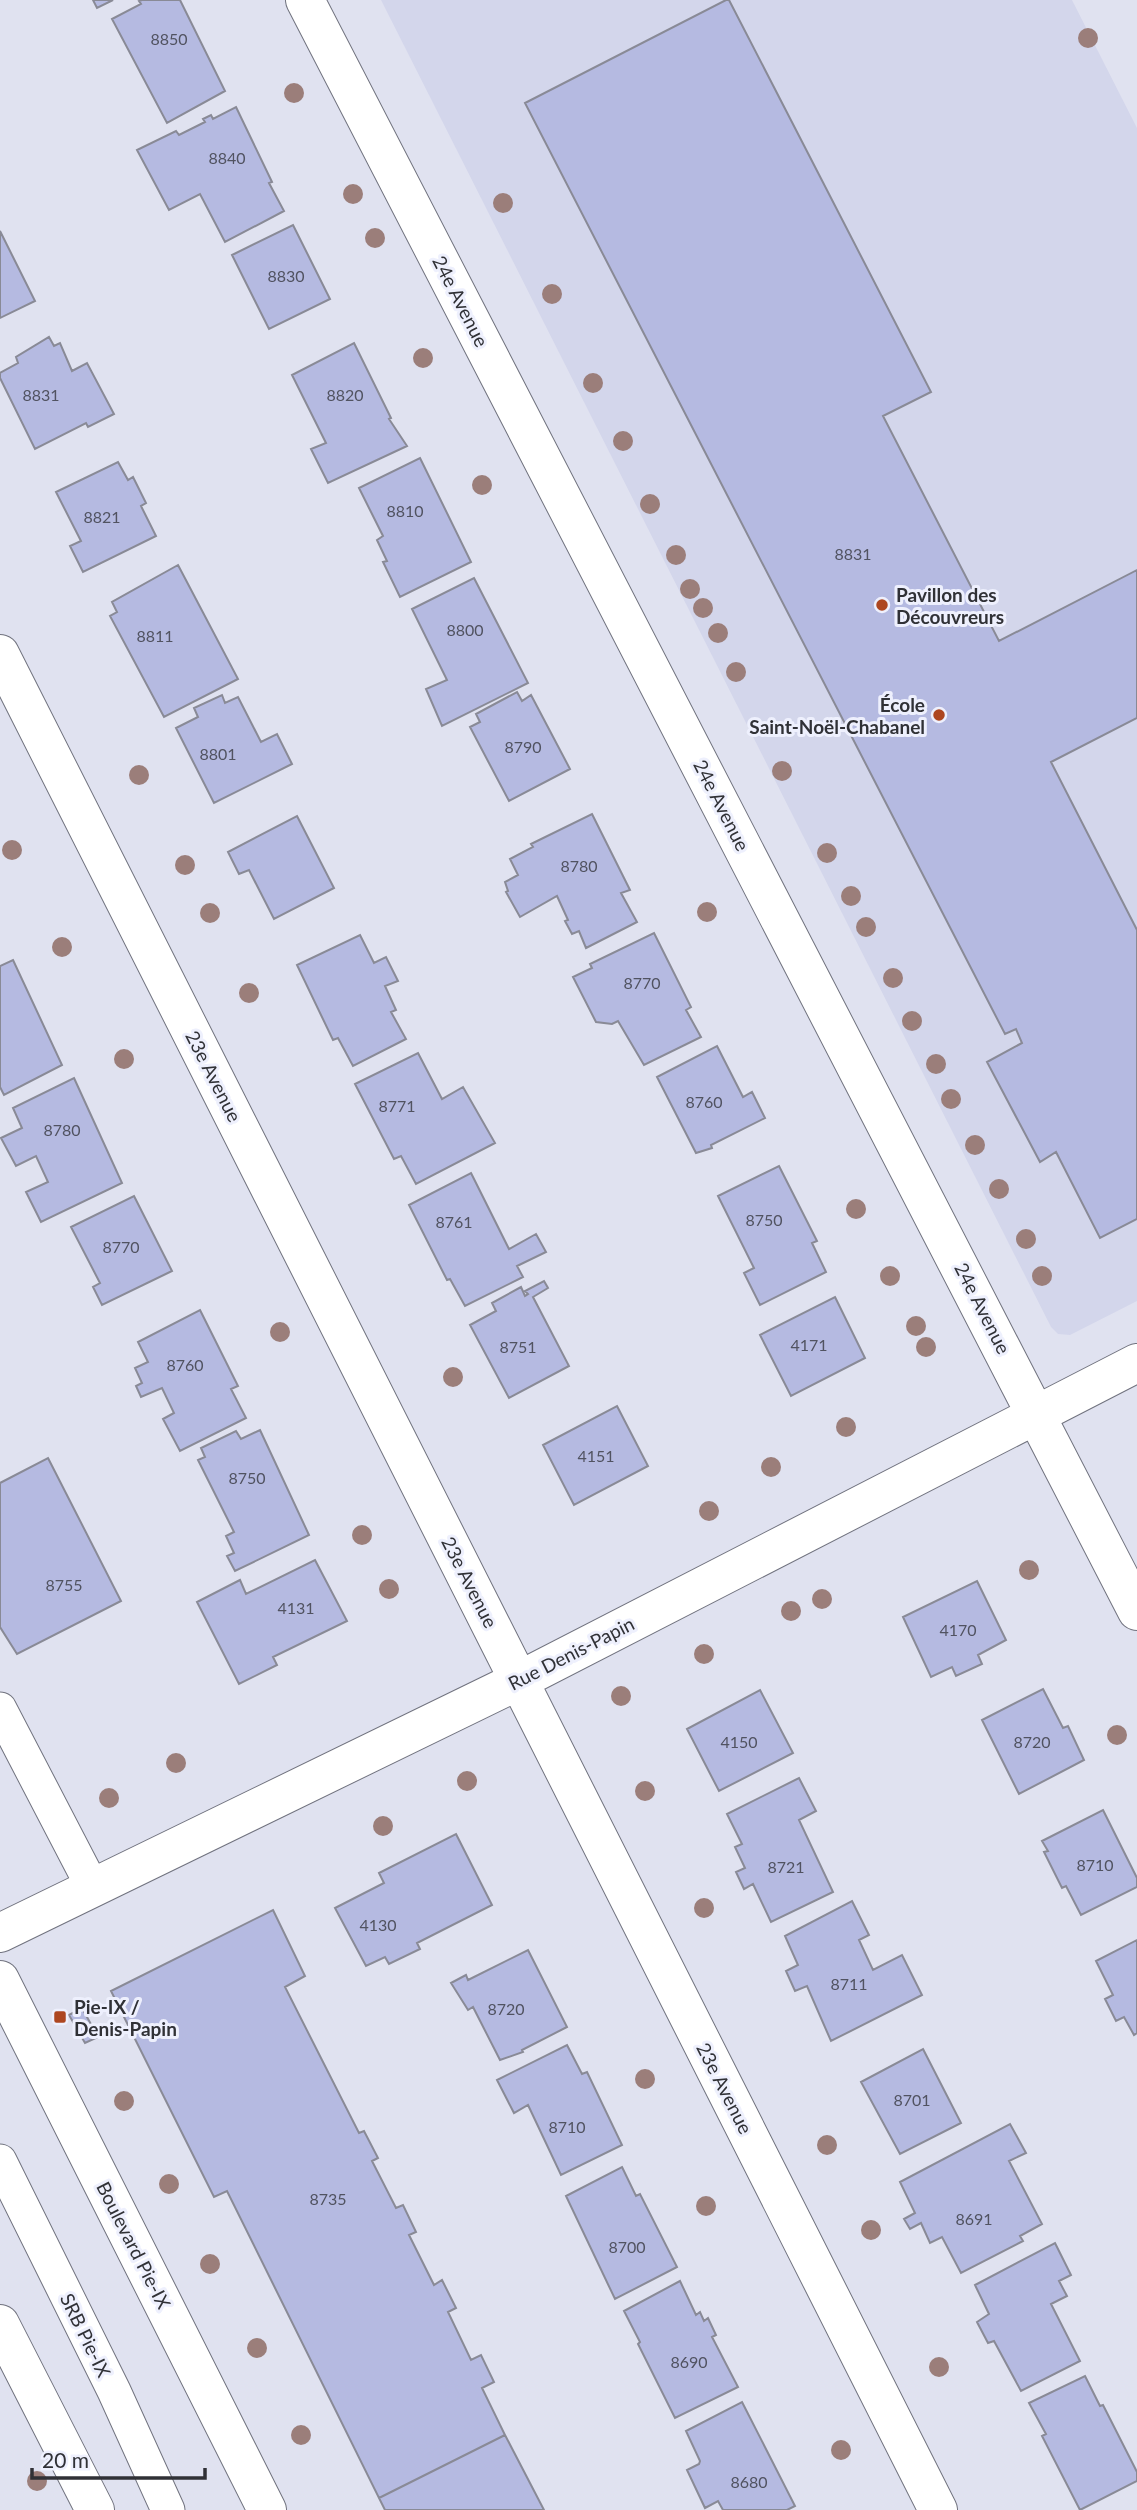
<svg xmlns="http://www.w3.org/2000/svg" width="1137" height="2510" font-family="Lato,sans-serif">
<rect width="100%" height="100%" fill="#e0e2f0"/>
<path fill="#d3d6eb" d="M381 0H1072L1137 128V1301L1070 1335 1058 1334 1051 1327Z"/>
<path fill="#b5bae1" stroke="#898a96" stroke-width="2" d="M93 0H113L97 8Z
M142 0H180L225 91 167 123 112 19 141 4 139 1Z
M726 0H729L931 392 883 416 999 641 1137 570V718L1051 762 1137 930V1219L1100 1238 1056 1152 1040 1162 987 1062 1022 1043 1016 1029 1005 1034 525 103Z
M236 107 272 182 269 183 284 211 225 242 200 194 169 210 137 150 176 131 179 135 205 122 203 119 211 115 213 119Z
M293 225 330 299 269 329 232 255Z
M0 231 35 301 0 318Z
M49 337 54 346 60 343 72 371 87 363 114 414 88 427 86 423 35 449 0 378V373L18 363 16 357Z
M354 343 391 418 389 419 407 446 328 483 311 449 326 443 292 375Z
M420 458 471 562 400 597 383 562 387 561 377 540 383 536 359 488Z
M118 462 128 480 133 477 146 503 141 506 156 536 83 572 70 546 81 541 56 492Z
M178 565 238 679 164 717 110 616 117 612 112 602Z
M474 578 528 683 442 726 426 689 447 680 412 609Z
M517 692 522 701 531 695 570 769 509 801 470 727 480 722 476 714Z
M222 695 225 703 238 697 261 742 277 734 292 764 214 803 176 728 198 717 194 708Z
M592 814 630 890 621 893 637 922 586 948 579 931 572 934 565 921 568 920 557 896 520 917 506 892 508 891 505 882 518 875 510 859 533 847 531 844Z
M297 816 334 888 274 919 249 870 239 874 228 852Z
M654 933 691 1007 686 1010 701 1037 644 1065 618 1021 612 1024 596 1022 573 977 592 968 590 964Z
M360 935 374 963 386 957 398 981 385 986 396 1010 391 1012 406 1039 353 1066 338 1038 333 1040 297 965Z
M13 960 62 1065 4 1095 0 1087V966Z
M717 1046 743 1097 752 1092 765 1118 711 1145 712 1148 696 1153 657 1077Z
M418 1053 442 1099 463 1087 495 1143 416 1184 401 1156 394 1159 355 1084Z
M74 1078 122 1183 41 1222 26 1192 48 1182 36 1156 16 1166 1 1138 22 1128 13 1108Z
M779 1166 817 1241 812 1243 826 1272 760 1305 744 1273 754 1268 718 1196Z
M471 1173 509 1249 536 1234 546 1252 517 1266 523 1277 465 1306 450 1279 447 1280 409 1205Z
M134 1196 172 1271 102 1305 93 1287 100 1283 71 1227Z
M544 1281 548 1288 533 1297 569 1366 509 1398 470 1325 496 1311 492 1303 521 1287 525 1296 528 1294 525 1291Z
M835 1297 865 1358 791 1396 760 1335Z
M200 1310 238 1386 231 1389 246 1418 180 1451 163 1419 174 1413 162 1388 141 1397 136 1386 142 1383 135 1368 148 1362 138 1342Z
M617 1406 648 1466 574 1505 543 1445Z
M260 1430 309 1535 235 1571 227 1556 234 1553 226 1536 234 1532 198 1460 205 1457 201 1448 236 1431 241 1439Z
M48 1458 121 1601 17 1654 0 1627V1483Z
M315 1560 347 1621 273 1657 277 1665 239 1684 197 1602 240 1580 246 1594Z
M977 1581 1006 1640 978 1655 982 1664 956 1676 952 1667 931 1677 903 1617Z
M1043 1689 1063 1728 1068 1726 1084 1760 1019 1794 982 1720Z
M760 1690 793 1753 719 1791 687 1729Z
M799 1778 816 1811 799 1820 833 1892 771 1922 753 1884 744 1889 736 1872 745 1868 735 1847 742 1844 727 1814Z
M1103 1810 1137 1878V1887L1081 1915 1066 1886 1062 1888 1044 1852 1048 1851 1042 1841Z
M456 1834 492 1905 417 1943 420 1949 389 1964 385 1957 366 1966 335 1908 384 1883 379 1873Z
M852 1901 869 1935 859 1940 873 1970 902 1955 922 1995 831 2041 807 1986 795 1991 786 1971 798 1965 785 1936Z
M273 1910 305 1976 285 1987 359 2133 364 2131 378 2158 372 2161 396 2208 403 2205 416 2232 409 2235 434 2285 442 2280 456 2308 448 2312 471 2360 481 2355 494 2382 482 2388 505 2435 379 2498 227 2191 214 2197 111 1991Z
M1137 1940V2033L1134 2035 1124 2017 1116 2021 1105 1999 1113 1995 1096 1961Z
M528 1950 567 2027 522 2050 523 2052 500 2060 473 2007 468 2010 451 1983 466 1975 468 1980Z
M82 2008 98 2037 85 2043 69 2015Z
M567 2045 582 2074 587 2072 622 2145 561 2175 528 2105 514 2113 497 2080Z
M923 2049 961 2123 900 2154 861 2082Z
M1010 2124 1026 2153 1009 2161 1042 2224 1020 2236 1023 2241 961 2273 942 2237 930 2243 921 2223 910 2229 904 2219 915 2213 900 2182Z
M622 2167 636 2196 640 2194 677 2267 615 2299 566 2196Z
M1055 2243 1071 2275 1059 2281 1067 2296 1051 2304 1080 2361 1021 2391 994 2341 988 2343 977 2322 989 2314 975 2285Z
M680 2281 696 2315 700 2312 704 2321 708 2318 716 2335 712 2337 738 2387 675 2418 638 2344 640 2342 624 2311Z
M1085 2376 1100 2406 1103 2405 1137 2472V2481L1080 2510 1042 2436 1046 2434 1029 2403Z
M742 2402 795 2506 787 2510H723L718 2501 705 2508 687 2470 699 2464 700 2461 686 2431Z
M505 2435 544 2510H385L379 2498Z"/>
<g fill="none" stroke-linecap="round" stroke-linejoin="round">
<g stroke="#71737f" stroke-width="35">
<path id="lane" d="M0 1709 93 1888
M0 2161 114 2391 168 2510"/>
</g>
<g stroke="#71737f" stroke-width="40">
<path id="street" d="M305 0 1137 1611
M0 654 938 2510
M0 1933 520 1680 1137 1363"/>
</g>
<g stroke="#71737f" stroke-width="40">
<path id="primary" d="M0 1980 267 2510
M0 2324 95 2510"/>
</g>
<use href="#lane" stroke="#fff" stroke-width="33"/>
<use href="#street" stroke="#fff" stroke-width="38"/>
<use href="#primary" stroke="#fff" stroke-width="38"/>
</g>
<g fill="#9b7e7a">
<circle cx="1088" cy="38" r="10"/>
<circle cx="294" cy="93" r="10"/>
<circle cx="353" cy="194" r="10"/>
<circle cx="503" cy="203" r="10"/>
<circle cx="375" cy="238" r="10"/>
<circle cx="552" cy="294" r="10"/>
<circle cx="423" cy="358" r="10"/>
<circle cx="593" cy="383" r="10"/>
<circle cx="623" cy="441" r="10"/>
<circle cx="482" cy="485" r="10"/>
<circle cx="650" cy="504" r="10"/>
<circle cx="676" cy="555" r="10"/>
<circle cx="690" cy="589" r="10"/>
<circle cx="703" cy="608" r="10"/>
<circle cx="718" cy="633" r="10"/>
<circle cx="736" cy="672" r="10"/>
<circle cx="782" cy="771" r="10"/>
<circle cx="139" cy="775" r="10"/>
<circle cx="12" cy="850" r="10"/>
<circle cx="827" cy="853" r="10"/>
<circle cx="185" cy="865" r="10"/>
<circle cx="851" cy="896" r="10"/>
<circle cx="707" cy="912" r="10"/>
<circle cx="210" cy="913" r="10"/>
<circle cx="866" cy="927" r="10"/>
<circle cx="62" cy="947" r="10"/>
<circle cx="893" cy="978" r="10"/>
<circle cx="249" cy="993" r="10"/>
<circle cx="912" cy="1021" r="10"/>
<circle cx="124" cy="1059" r="10"/>
<circle cx="936" cy="1064" r="10"/>
<circle cx="951" cy="1099" r="10"/>
<circle cx="975" cy="1145" r="10"/>
<circle cx="999" cy="1189" r="10"/>
<circle cx="856" cy="1209" r="10"/>
<circle cx="1026" cy="1239" r="10"/>
<circle cx="890" cy="1276" r="10"/>
<circle cx="1042" cy="1276" r="10"/>
<circle cx="916" cy="1326" r="10"/>
<circle cx="280" cy="1332" r="10"/>
<circle cx="926" cy="1347" r="10"/>
<circle cx="453" cy="1377" r="10"/>
<circle cx="846" cy="1427" r="10"/>
<circle cx="771" cy="1467" r="10"/>
<circle cx="709" cy="1511" r="10"/>
<circle cx="362" cy="1535" r="10"/>
<circle cx="1029" cy="1570" r="10"/>
<circle cx="389" cy="1589" r="10"/>
<circle cx="822" cy="1599" r="10"/>
<circle cx="791" cy="1611" r="10"/>
<circle cx="704" cy="1654" r="10"/>
<circle cx="621" cy="1696" r="10"/>
<circle cx="1117" cy="1735" r="10"/>
<circle cx="176" cy="1763" r="10"/>
<circle cx="467" cy="1781" r="10"/>
<circle cx="645" cy="1791" r="10"/>
<circle cx="109" cy="1798" r="10"/>
<circle cx="383" cy="1826" r="10"/>
<circle cx="704" cy="1908" r="10"/>
<circle cx="645" cy="2079" r="10"/>
<circle cx="124" cy="2101" r="10"/>
<circle cx="827" cy="2145" r="10"/>
<circle cx="169" cy="2184" r="10"/>
<circle cx="706" cy="2206" r="10"/>
<circle cx="871" cy="2230" r="10"/>
<circle cx="210" cy="2264" r="10"/>
<circle cx="257" cy="2348" r="10"/>
<circle cx="939" cy="2367" r="10"/>
<circle cx="301" cy="2435" r="10"/>
<circle cx="841" cy="2450" r="10"/>
<circle cx="37" cy="2481" r="10"/>
</g>
<g fill="#ad4620" stroke="#eef0fd" stroke-width="2.5">
<circle cx="882" cy="605" r="7"/>
<circle cx="939" cy="715" r="7"/>
<rect x="53" y="2010" width="14" height="14" rx="3.5"/>
</g>
<g text-anchor="middle" dominant-baseline="central" stroke-width="6" stroke-linejoin="round" paint-order="stroke">
<g font-size="16" fill="#515361">
<text x="169" y="38">8850</text>
<text x="227" y="157">8840</text>
<text x="286" y="275">8830</text>
<text x="41" y="394">8831</text>
<text x="345" y="394">8820</text>
<text x="405" y="510">8810</text>
<text x="102" y="516">8821</text>
<text x="853" y="553">8831</text>
<text x="465" y="629">8800</text>
<text x="155" y="635">8811</text>
<text x="523" y="746">8790</text>
<text x="218" y="753">8801</text>
<text x="579" y="865">8780</text>
<text x="642" y="982">8770</text>
<text x="704" y="1101">8760</text>
<text x="397" y="1105">8771</text>
<text x="62" y="1129">8780</text>
<text x="764" y="1219">8750</text>
<text x="454" y="1221">8761</text>
<text x="121" y="1246">8770</text>
<text x="809" y="1344">4171</text>
<text x="518" y="1346">8751</text>
<text x="185" y="1364">8760</text>
<text x="596" y="1455">4151</text>
<text x="247" y="1477">8750</text>
<text x="64" y="1584">8755</text>
<text x="296" y="1607">4131</text>
<text x="958" y="1629">4170</text>
<text x="739" y="1741">4150</text>
<text x="1032" y="1741">8720</text>
<text x="1095" y="1864">8710</text>
<text x="786" y="1866">8721</text>
<text x="378" y="1924">4130</text>
<text x="849" y="1983">8711</text>
<text x="506" y="2008">8720</text>
<text x="912" y="2099">8701</text>
<text x="567" y="2126">8710</text>
<text x="328" y="2198">8735</text>
<text x="974" y="2218">8691</text>
<text x="627" y="2246">8700</text>
<text x="689" y="2361">8690</text>
<text x="749" y="2481">8680</text>
</g>
<g font-size="19" fill="#303136" stroke="#eef0fd">
<text transform="translate(461 301) rotate(63)">24e Avenue</text>
<text transform="translate(722 805) rotate(63)">24e Avenue</text>
<text transform="translate(214 1076) rotate(63)">23e Avenue</text>
<text transform="translate(983 1308) rotate(63)">24e Avenue</text>
<text transform="translate(470 1582) rotate(63)">23e Avenue</text>
<text transform="translate(571 1653) rotate(-27)">Rue Denis-Papin</text>
<text transform="translate(725 2088) rotate(63)">23e Avenue</text>
<text transform="translate(134 2245) rotate(63)">Boulevard Pie-IX</text>
<text transform="translate(86 2335) rotate(64)">SRB Pie-IX</text>
</g>
<g font-size="19" font-weight="bold" fill="#303136" stroke="#eef0fd" text-anchor="start">
<text x="896" y="594">Pavillon des<tspan x="896" dy="22">Découvreurs</tspan></text>
<text x="925" y="704" text-anchor="end">École<tspan x="925" dy="22">Saint-Noël-Chabanel</tspan></text>
<text x="74" y="2006">Pie-IX /<tspan x="74" dy="22">Denis-Papin</tspan></text>
</g>
</g>
<path d="M32 2468v10h173v-10" fill="none" stroke="#303136" stroke-width="3.5"/>
<text x="42" y="2468" font-size="21" fill="#303136" stroke="#eef0fd" stroke-width="5" paint-order="stroke">20 m</text>
</svg>
